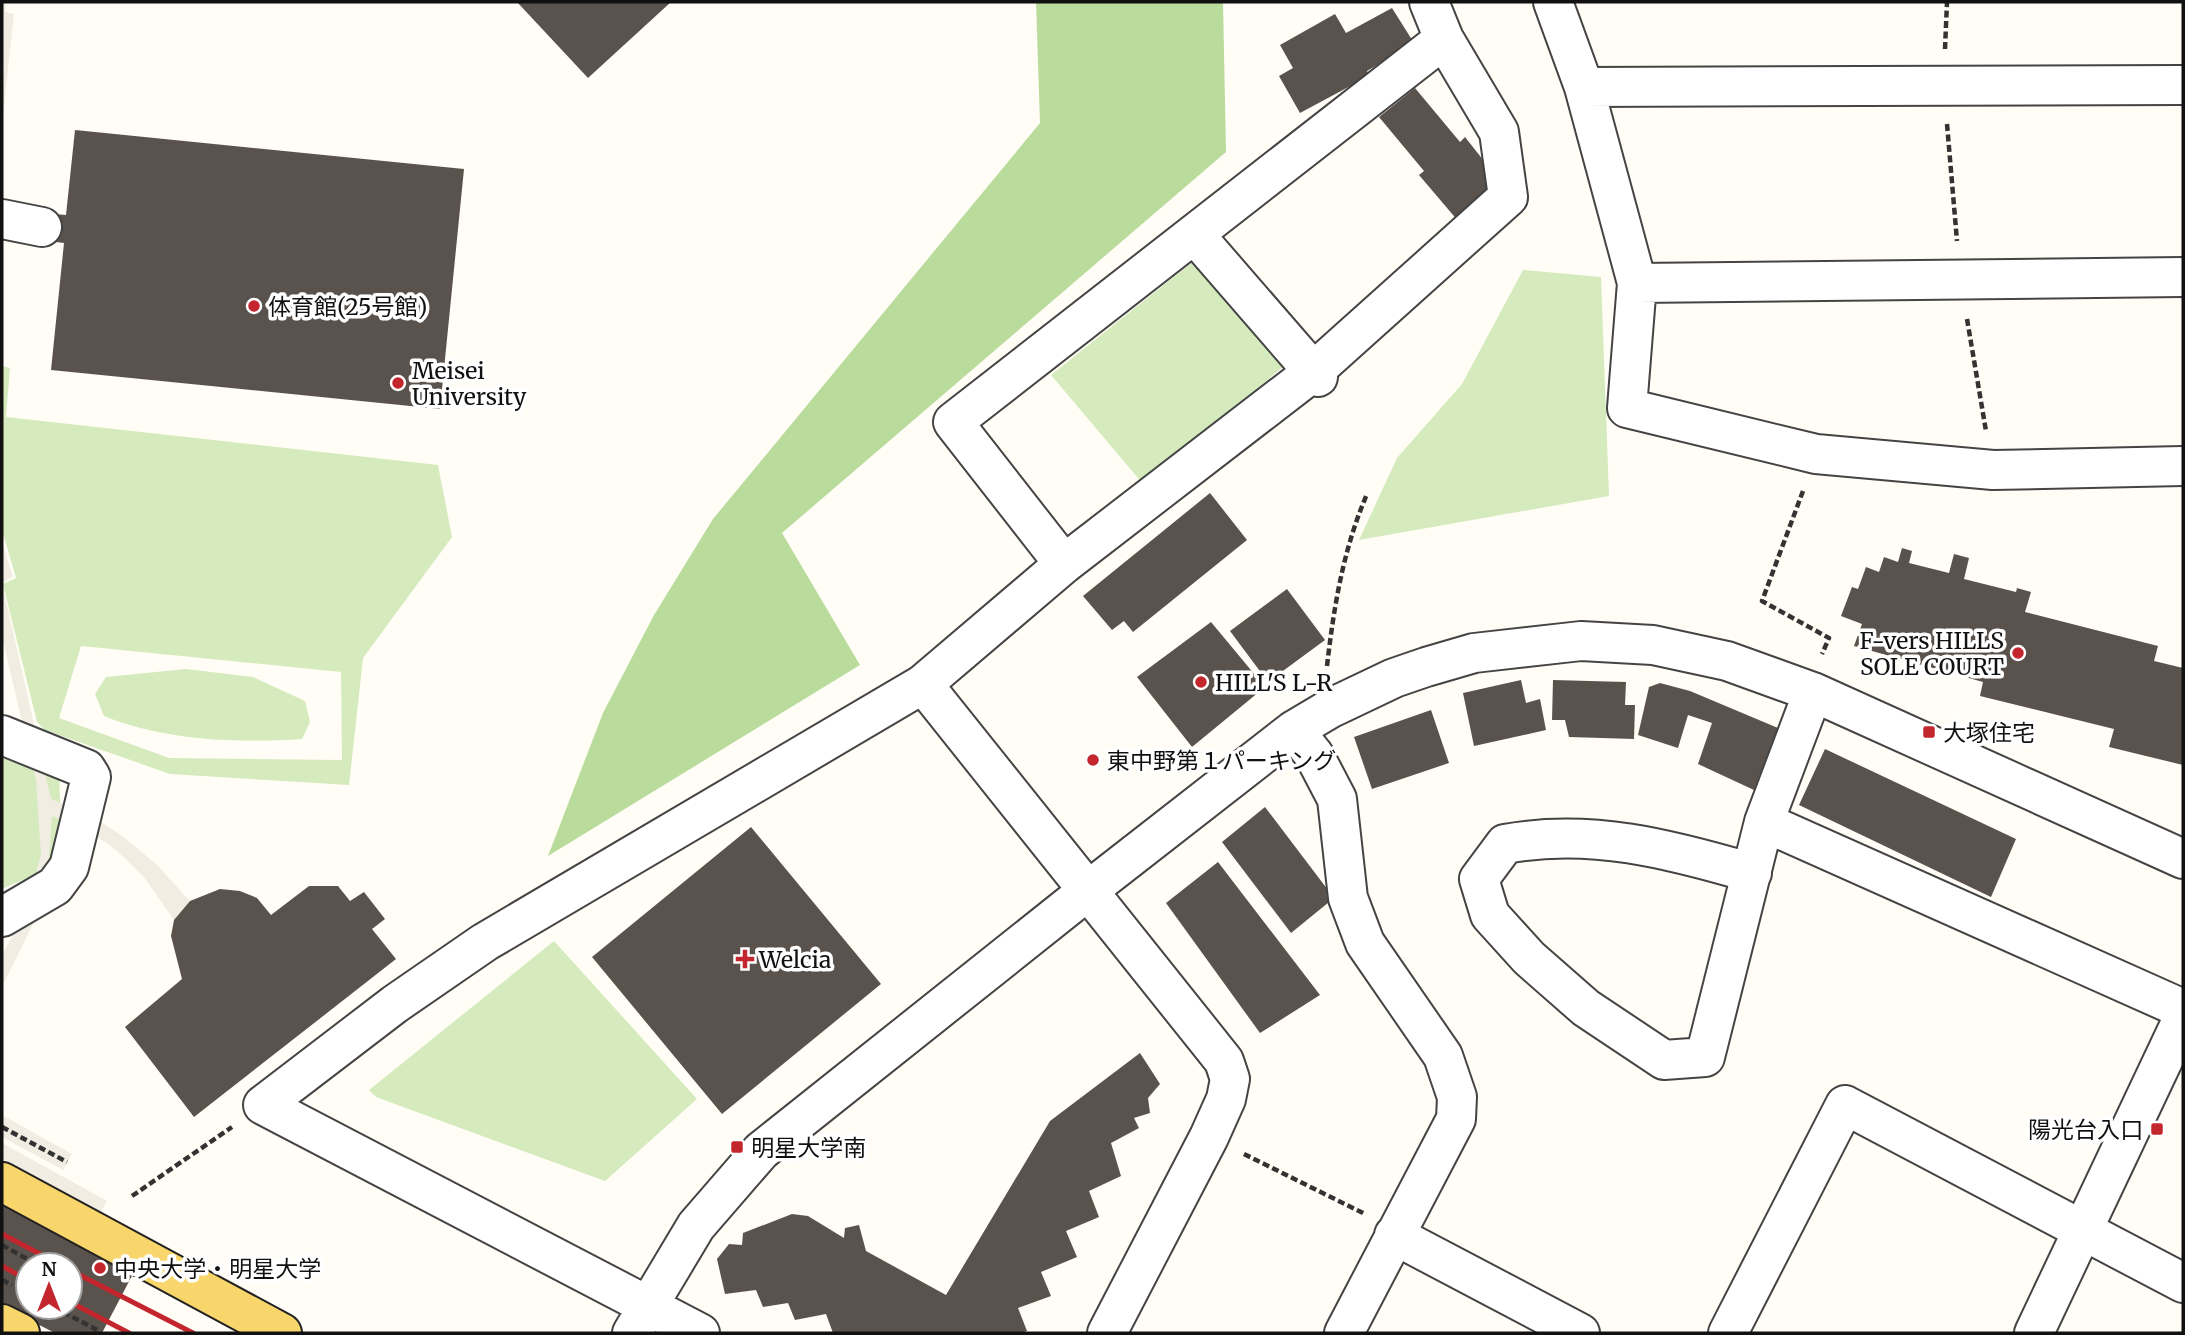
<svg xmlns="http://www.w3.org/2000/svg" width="2185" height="1335" font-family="Merriweather,'Noto Sans JP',serif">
<rect width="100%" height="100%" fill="#fffdf5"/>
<path fill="#d5ebbd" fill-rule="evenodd" d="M1195 260 1284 366 1143 484 1051 375Z
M1523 270 1601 277 1609 496 1359 540 1397 458 1462 384Z
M2 366 10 368 6 417 438 465 452 537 363 658 349 785 170 774 45 730 37 722 3 584 16 578 2 530ZM81 646 341 672 342 760 169 758 59 718Z
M186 669 253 677 305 701 310 722 302 739C236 743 166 741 104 716L95 694 106 677Z
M2 755 59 776C60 806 66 847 41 869 31 878 14 883 2 889Z
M554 941 697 1099 605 1181 376 1097 369 1090Z"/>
<path fill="#b9dc9c" d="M1036 2H1223L1226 152 782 533 860 665 548 856 603 713 654 615 713 519 1040 123Z"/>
<path fill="#f1ede2" d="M2 2H6L5 12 14 14 2 124Z
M2 542 13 577 2 583 51 799 92 816 125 838 157 865 190 901 174 920 144 877 115 849 84 828 52 816 47 886 37 916 2 987V955L26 911 41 854 36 780 2 637Z
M2 1115 72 1154 63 1170 2 1137Z
M2 1143 107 1201 83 1244 2 1164Z"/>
<path fill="#5a524d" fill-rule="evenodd" d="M517 2H671L588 78Z
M1392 8 1414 43 1367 71 1369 76 1300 113 1279 76 1293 68 1280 45 1335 14 1346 33Z
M1415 88 1460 142 1465 137 1499 180 1459 222 1419 175 1424 171 1379 117Z
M75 130 464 169 440 409 51 370 64 243 40 240 43 213 66 215Z
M1210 493 1247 540 1133 632 1124 621 1112 630 1083 596Z
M1902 548 1912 551 1909 563 1949 573 1954 554 1969 558 1964 579 2016 592 2017 588 2031 592 2025 612 2158 646 2154 661 2183 668V765L2109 747 2114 729 1980 696 1983 682 1854 646 1862 624 1841 616 1852 587 1858 589 1866 567 1879 572 1884 557 1898 562Z
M1287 589 1325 640 1268 682 1230 631Z
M1211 622 1265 687 1192 747 1137 677Z
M1521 680 1526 703 1540 699 1546 730 1474 746 1463 693Z
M1553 680 1626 682 1625 705H1635L1634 739 1569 737 1565 720H1552Z
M1660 683 1690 691 1778 728 1754 790 1698 764 1712 723 1688 715 1678 748 1638 735 1649 687Z
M1431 710 1449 763 1372 789 1354 737Z
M1825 749 2016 839 1991 897 1799 805Z
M1265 807 1334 898 1291 933 1222 842Z
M751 827 881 984 722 1114 592 957Z
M1218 862 1320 995 1260 1033 1166 903Z
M309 886H338L350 901 364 892 385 919 372 929 396 959 194 1117 125 1027 182 979 171 936 174 920 190 901 220 889 240 891 257 898 271 915Z
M1140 1053 1160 1084 1148 1098 1150 1113 1134 1118 1139 1128 1111 1143 1121 1176 1089 1191 1099 1217 1066 1231 1077 1257 1041 1272 1051 1296 1018 1308 1027 1331 1021 1333H833L826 1314 795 1320 788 1303 763 1307 756 1290 725 1294 717 1259 729 1244 742 1245 743 1233 792 1214 808 1216 844 1238 845 1228 859 1225 866 1251 946 1295 1050 1121Z
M2 1202 135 1270 102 1333H55L2 1306ZM28 1265H70V1307H28Z"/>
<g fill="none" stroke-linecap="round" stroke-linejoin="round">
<g stroke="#444" stroke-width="42">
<path id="minor" d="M1553 2 1584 87 2183 85
M1584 87 1637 283 1627 408 1816 454 1993 470 2183 466
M2 219 42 227
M1194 234 1318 377
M1637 283 2183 277
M1064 564 953 422 1444 39
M923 684 1224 1061 1230 1079 1226 1099 1209 1137 1107 1333
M1294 730 1314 755 1337 799 1348 898 1365 943 1443 1056 1457 1097 1456 1119 1344 1333
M2 735 86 769 91 777 69 867 55 886 2 917
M1764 822 2183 1009
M1752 873C1670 849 1590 828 1505 844L1479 879 1490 915 1529 958 1586 1008 1664 1060 1705 1057 1764 822 1813 692
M1394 1235 1580 1333
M632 1333 696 1226 761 1151 1090 889 1294 730 1331 708 1394 678 1426 667 1474 653 1581 641 1653 645 1727 661 1813 692 2183 859
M700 1333 263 1105 395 1004 485 942 923 684 1064 564 1313 372 1508 197 1499 132 1444 39 1429 2
M1728 1333 1845 1105 2183 1283
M2034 1333 2183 1018"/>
</g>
<g stroke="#222" stroke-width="42">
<path id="major" d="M2 1182 282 1333
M2 1324 20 1333"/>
</g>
<path stroke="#333" stroke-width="4.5" stroke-dasharray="7 3.5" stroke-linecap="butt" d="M1945 49 1947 2
M1947 124 1957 241
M1967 319 1986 431
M1803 491 1762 601 1829 638 1822 654
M1327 666C1334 606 1343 550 1367 494
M2 1127 67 1162
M1244 1154 1365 1214
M132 1196 232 1127
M2 1245 38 1265
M2 1280 12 1285
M54 1307 97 1330"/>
<use href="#minor" stroke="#fff" stroke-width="38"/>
<use href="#major" stroke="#f9d66b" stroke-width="38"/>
<path stroke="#c4262e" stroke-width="5" d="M2 1234 61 1265
M2 1266 28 1280
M70 1270 193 1333
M70 1302 129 1333"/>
</g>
<g fill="#c4262e" stroke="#fff" stroke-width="2.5">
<circle cx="254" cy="306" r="7"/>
<circle cx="398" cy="383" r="7"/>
<circle cx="2018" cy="653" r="7"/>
<circle cx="1201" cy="682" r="7"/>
<rect x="1922" y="725" width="14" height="14" rx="3.5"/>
<circle cx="1093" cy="760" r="7"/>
<path d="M741.5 948.5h7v7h7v7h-7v7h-7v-7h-7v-7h7z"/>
<rect x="2150" y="1122" width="14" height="14" rx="3.5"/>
<rect x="730" y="1140" width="14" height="14" rx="3.5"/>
<circle cx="100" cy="1268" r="7"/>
</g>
<g text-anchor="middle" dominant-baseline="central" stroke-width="7" stroke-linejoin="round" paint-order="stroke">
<g font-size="23" fill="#111" stroke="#fff" text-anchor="start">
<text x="268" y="306">体育館(25号館)</text>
<text x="412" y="370">Meisei<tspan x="412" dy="26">University</tspan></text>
<text x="2004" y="640" text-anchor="end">F-vers HILLS<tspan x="2004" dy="26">SOLE COURT</tspan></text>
<text x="1215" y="682">HILL'S L-R</text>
<text x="1943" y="732">大塚住宅</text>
<text x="1107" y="760">東中野第１パーキング</text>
<text x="759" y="959">Welcia</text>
<text x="2143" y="1129" text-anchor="end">陽光台入口</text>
<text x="751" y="1147">明星大学南</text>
<text x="114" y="1268">中央大学・明星大学</text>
</g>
</g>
<rect width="2185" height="1335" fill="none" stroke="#111111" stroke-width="7"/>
<g transform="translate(49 1286)"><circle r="33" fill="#ffffff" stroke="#a0a0a0" stroke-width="2"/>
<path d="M0-5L12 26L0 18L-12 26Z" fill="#c4262e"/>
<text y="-10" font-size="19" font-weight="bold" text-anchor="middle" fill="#111111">N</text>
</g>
</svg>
